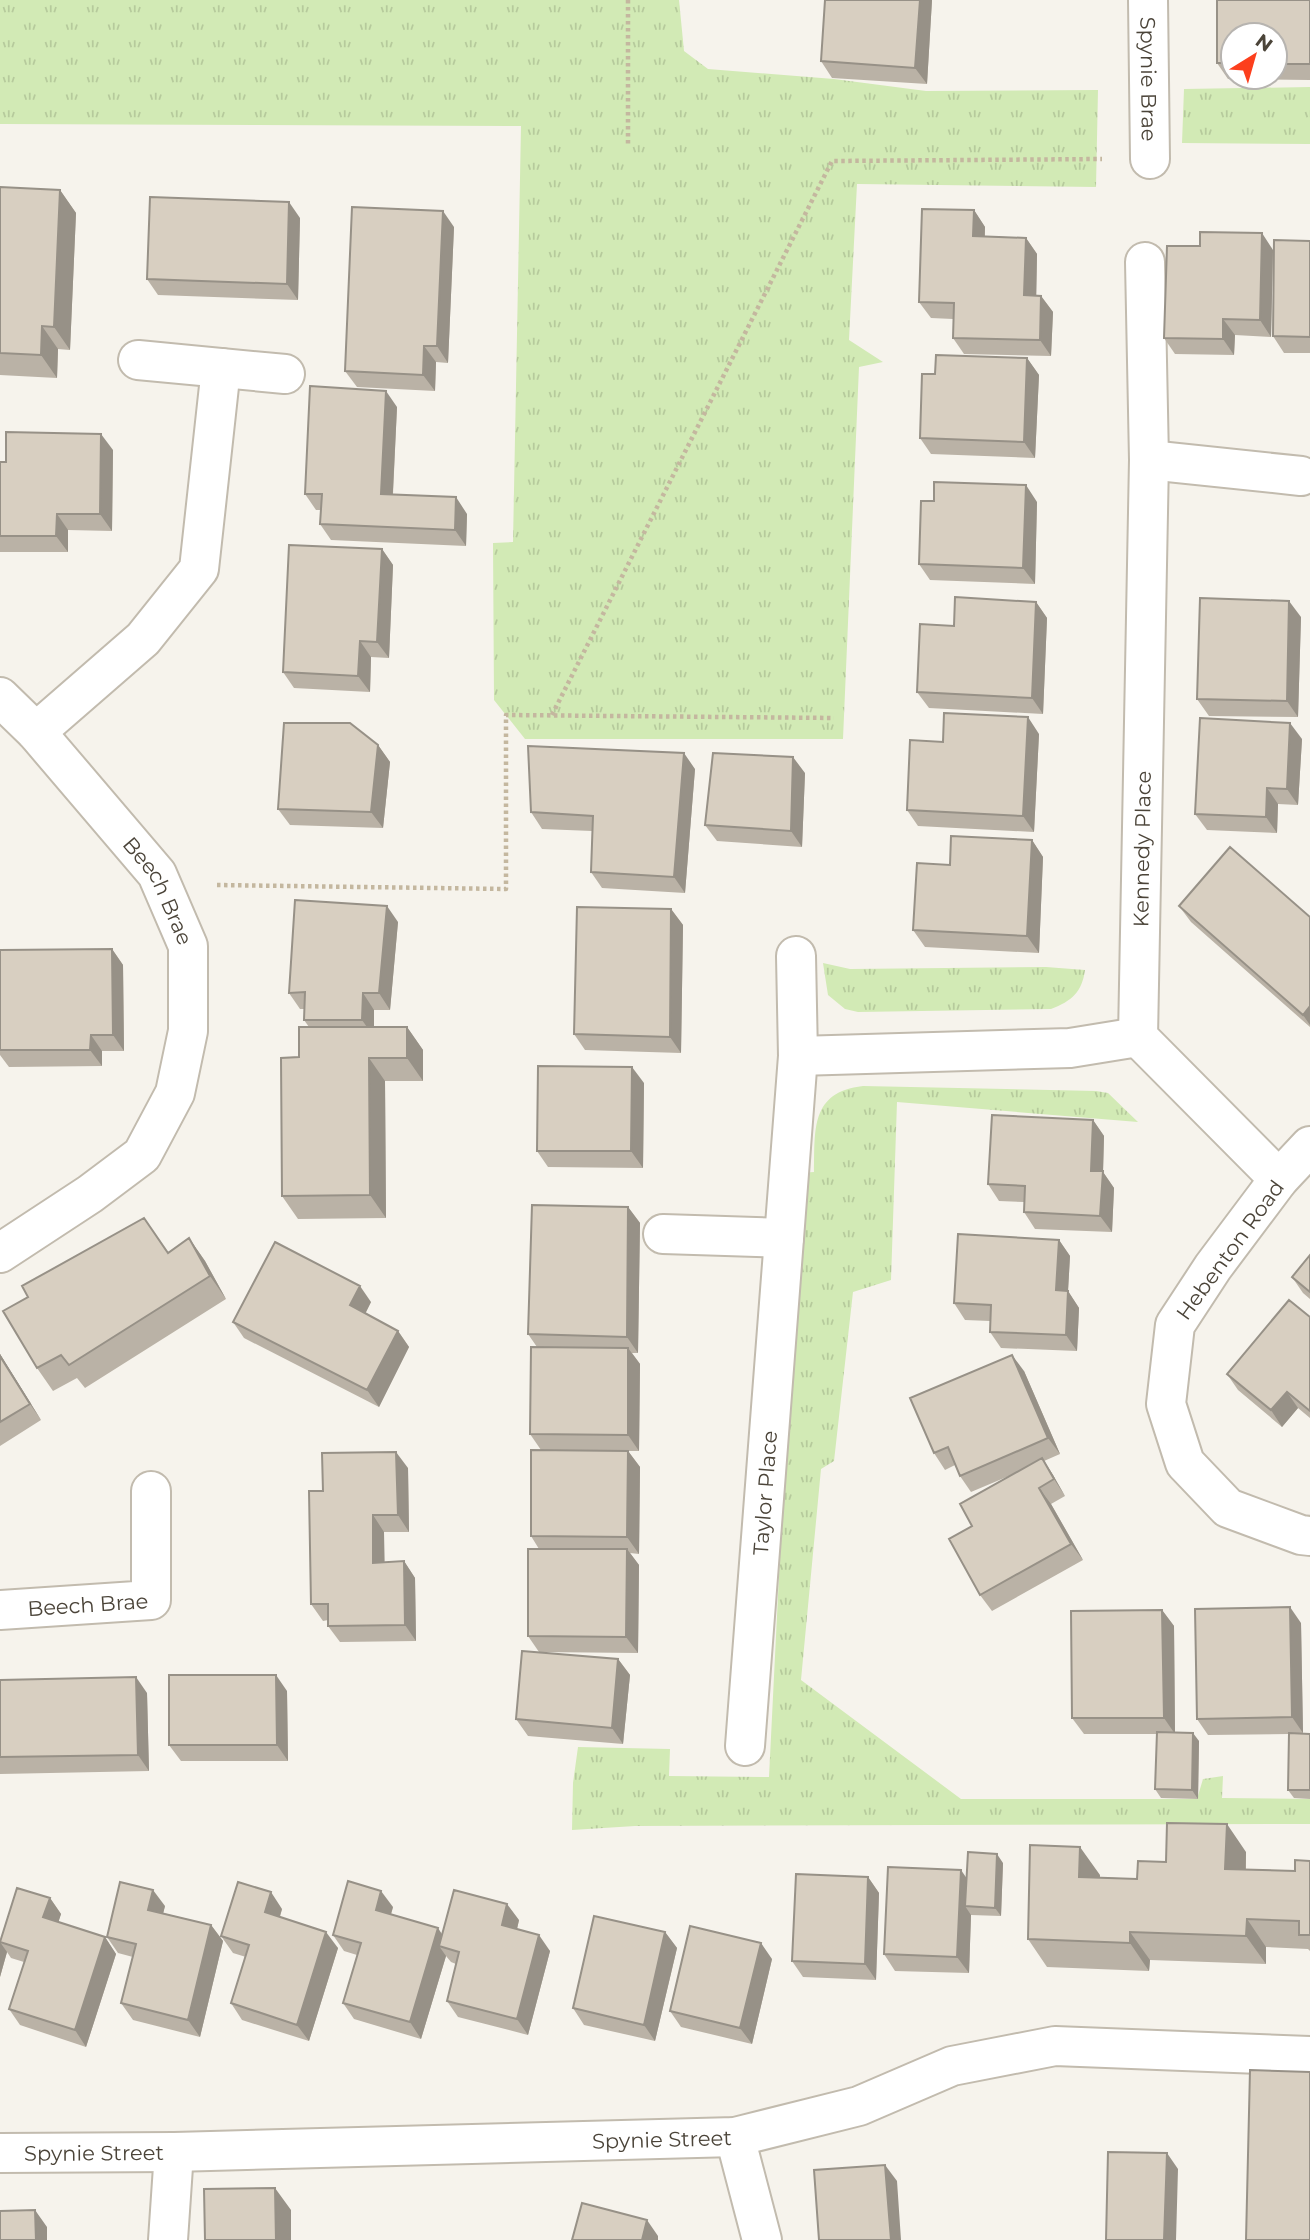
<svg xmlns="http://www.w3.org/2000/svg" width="1310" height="2240" font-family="Montserrat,sans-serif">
<defs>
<pattern id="grass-tufts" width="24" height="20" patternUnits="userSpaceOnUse" patternTransform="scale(1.75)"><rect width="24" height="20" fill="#d2eab5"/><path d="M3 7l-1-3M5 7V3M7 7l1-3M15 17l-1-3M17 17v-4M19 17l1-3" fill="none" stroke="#b6ca9c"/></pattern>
</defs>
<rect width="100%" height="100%" fill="#f6f3ec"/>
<path fill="url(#grass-tufts)" d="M0 0H679L684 51 708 69 834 79 926 91 1098 90 1096 187 857 184 849 340 883 362 859 367 843 739H525L494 700 493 543 513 542 521 126 0 124Z
M1310 87V144L1182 143 1184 89Z
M823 963 850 969 1046 967 1085 970C1082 992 1072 1001 1051 1009L858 1012 845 1009 828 995Z
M863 1086 1096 1091 1108 1093 1138 1122 897 1102 891 1280 853 1292 834 1461 821 1469 801 1680 961 1799H1197L1203 1779 1223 1776 1222 1798 1310 1799V1824L635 1826 572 1830 573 1783 578 1747 670 1749 669 1776 769 1777 799 1173 814 1172C815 1130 810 1092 863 1086Z"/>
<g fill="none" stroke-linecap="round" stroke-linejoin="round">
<g stroke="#c2bbae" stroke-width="42">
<g id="minor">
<path id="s1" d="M1148 0 1150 159"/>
<path d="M1145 262 1149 460 1138 1037 1279 1179"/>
<path d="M138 360 285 374"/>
<path d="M1149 460 1301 476"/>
<path id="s2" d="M0 697 36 732 157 874 188 946V1031L175 1093 142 1155 90 1194 0 1253"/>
<path d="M36 732 143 639 199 569 221 368"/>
<path d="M796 956 798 1056"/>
<path d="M1310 1146 1279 1179 1213 1267 1175 1325 1166 1404 1185 1463 1228 1508 1301 1535 1310 1536"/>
<path d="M663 1234 784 1238"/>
<path id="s3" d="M0 1610 151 1600V1491"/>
<path id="s4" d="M745 1746 798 1056 1070 1048 1138 1037"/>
<path d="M735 2137 762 2240"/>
<path id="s5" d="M0 2153 174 2152 735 2137 859 2106 952 2066 1055 2046 1310 2056"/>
<path d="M168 2240 174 2152"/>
</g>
</g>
<path stroke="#c4b79f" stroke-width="4.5" stroke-dasharray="3.5 3.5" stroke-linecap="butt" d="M628 0V146
M552 715 832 161 1102 159
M217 885 506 889V715L834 718"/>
<use href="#minor" stroke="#fff" stroke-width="38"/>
</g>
<path fill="#bab2a6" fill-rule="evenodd" d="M932 0 927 84 832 78 821 61Z
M1217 0H1310V80L1228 79 1217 63ZM1233 35H1275V77H1233Z
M0 187 60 190 76 213 70 350 58 349 57 378 0 375Z
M974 210 985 227V236L1026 238 1037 254 1036 296H1041L1053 312 1051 356 964 354 953 338V319L931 318 919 302Z
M300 218 298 300 158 295 147 279Z
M454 227 448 363 436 362 435 391 357 387 345 371Z
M1310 241V353H1284L1273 336Z
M1273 250 1271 337 1235 335 1234 355 1175 354 1164 338Z
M1027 358 1039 375 1035 458 931 454 920 438 935 374Z
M397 407 393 494 467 514 466 546 331 540 320 524 321 510H316L305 494Z
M113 450 112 531 68 530V552H0V462Z
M1037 502 1035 584 930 580 919 564Z
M382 549 393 565 389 658 371 657 370 692 294 688 283 672Z
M1036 602 1047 618 1043 714 929 708 917 692 954 626Z
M1301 617 1298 717 1209 716 1197 699Z
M1039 734 1034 832 918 826 907 810 943 742Z
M1302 739 1298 805 1278 804 1277 833 1207 830 1195 814Z
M378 745 390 762 383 828 290 825 278 809Z
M695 769 685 893 602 888 591 872 592 831 542 829 531 812Z
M805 773 802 847 717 841 705 825Z
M1032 840 1043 857 1039 953 925 947 913 930 950 865Z
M1179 906 1310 917V1027L1191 922Z
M671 909 683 925 681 1053 585 1050 574 1034Z
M398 922 390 1010H374V1027H407L423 1050V1081H385L386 1218 298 1219 282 1196 299 1057 309 1027 304 1020V1009H300L289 993Z
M112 949 123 965 124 1051H102V1066L9 1067 0 1055V950Z
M644 1083 643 1168 548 1167 537 1151Z
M1093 1120 1104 1136 1103 1172 1114 1188 1112 1232 1035 1229 1024 1212V1202L999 1201 988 1184Z
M628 1207 640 1223 638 1353H632L640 1364 639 1451H628L640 1467 639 1554 630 1553 639 1565 638 1653 539 1652 528 1636 539 1549 531 1536 541 1450 530 1434 537 1347 528 1334Z
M189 1238 205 1261 226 1299 85 1388 77 1378 53 1391 37 1368 168 1253Z
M1059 1240 1070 1256 1068 1291 1079 1308 1077 1351 1001 1348 990 1332V1321L965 1320 954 1303Z
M1310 1255V1299L1303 1293 1292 1277Z
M371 1302 365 1314 398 1331 409 1347 379 1407 244 1338 233 1322Z
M1310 1317V1418L1298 1408 1282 1427 1238 1390 1227 1374Z
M0 1354 41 1420 0 1446Z
M1024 1371 1060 1454 1044 1461 1053 1475 1065 1496 1051 1504 1083 1560 992 1611 980 1595 972 1526 1016 1473 971 1492 960 1476 955 1465 945 1470 934 1453Z
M408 1468 409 1532H384V1562L404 1561 415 1578 416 1641 340 1642 328 1626V1620L323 1621 311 1604 323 1491Z
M1162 1610 1174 1626 1175 1732 1199 1741 1198 1799 1161 1798 1155 1789 1157 1734H1084L1072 1718Z
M1301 1623 1303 1733 1310 1734V1799L1294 1798 1288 1790 1289 1734 1208 1735 1197 1719Z
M618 1659 630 1675 623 1744 528 1736 516 1719Z
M0 1680 147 1693 149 1771 0 1774Z
M287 1691 288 1761H181L169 1745Z
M1246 1852V1869L1295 1871 1310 1861V1951L1308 1949 1266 1947V1964L1150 1960 1149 1971 1047 1967 1028 1939 1100 1875V1877L1137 1879 1166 1862Z
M1003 1863 1001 1916 971 1915 969 1973 895 1971 884 1954 966 1878Z
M868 1877 879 1893 876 1980 803 1977 792 1961Z
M50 1898 61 1914 58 1922 105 1937 116 1954 86 2047 20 2025 9 2009 24 1962 11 1958 7 1952 0 1977V1940Z
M165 1906 163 1913 211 1925 223 1941 200 2037 133 2020 121 2003 133 1957 118 1953 107 1937Z
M393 1907 391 1915 442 1935 519 1920 517 1929 550 1951 528 2035 458 2017 447 2001 456 1964 451 1962 446 1956 421 2039 354 2019 343 2003 357 1955 344 1951 333 1935Z
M282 1909 280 1917 338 1948 309 2041 242 2020 231 2003 246 1957 233 1953 221 1936Z
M665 1932 677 1948 655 2041 584 2025 573 2008Z
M772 1959 752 2044 681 2027 670 2011Z"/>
<path fill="#979187" d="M920 0H932L927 84 915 68Z
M60 190 76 213 70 350 54 327Z
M289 202 300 218 298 300 287 284Z
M974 210 985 227 984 252 973 236Z
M443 211 454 227 448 363 437 346Z
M1262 233 1273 250 1271 337 1260 320Z
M1026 238 1037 254 1036 311 1024 295Z
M1041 296 1053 312 1051 356 1040 340Z
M1223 319 1235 335 1234 355 1223 339Z
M42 326 58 349 57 378 41 355Z
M424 346 436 362 435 391 423 375Z
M1027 358 1039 375 1035 458 1024 442Z
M386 391 397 407 392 510 381 494Z
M101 434 113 450 112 531 100 514Z
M1026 485 1037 502 1035 584 1023 568Z
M456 497 467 514 466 546 455 530Z
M57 514 68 530V552L56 536Z
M382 549 393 565 389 658 377 642Z
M1289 601 1301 617 1298 717 1287 701Z
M1036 602 1047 618 1043 714 1032 698Z
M360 641 371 657 370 692 358 676Z
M1028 717 1039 734 1034 832 1023 816Z
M1290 723 1302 739 1298 805 1287 789Z
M378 745 390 762 383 828 371 812Z
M684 753 695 769 685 893 674 877Z
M793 757 805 773 802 847 791 831Z
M1267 788 1278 804 1277 833 1266 817Z
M1032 840 1043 857 1039 953 1027 936Z
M387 906 398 922 390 1010 379 993Z
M671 909 683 925 681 1053 670 1037Z
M112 949 123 965 124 1051 113 1035Z
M363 993 374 1010V1037L362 1020Z
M1310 1006V1025L1303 1015Z
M407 1027 423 1050V1081L407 1058Z
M91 1035 102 1051V1066L90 1050Z
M369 1058 385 1081 386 1218 370 1195Z
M632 1067 644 1083 643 1168 631 1151Z
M1093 1120 1104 1136 1103 1172 1114 1188 1112 1232 1100 1216 1091 1171Z
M628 1207 640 1223 638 1353 627 1337Z
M189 1238 205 1261 226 1299 210 1276Z
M1059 1240 1070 1256 1068 1291 1079 1308 1077 1351 1066 1335 1056 1290Z
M360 1286 371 1302 361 1322 350 1305Z
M398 1331 409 1347 379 1407 367 1390Z
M628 1348 640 1364 639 1451 628 1435Z
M0 1354 41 1420 30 1404 0 1356Z
M1012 1355 1024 1371 1060 1454 1048 1438Z
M1287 1392 1298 1408 1282 1427 1271 1410Z
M628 1451 640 1467 639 1554 627 1537Z
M396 1452 408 1468 409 1532 398 1515Z
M1042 1458 1053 1475 1065 1496 1054 1479Z
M1039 1488 1051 1504 1083 1560 1071 1544Z
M373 1515 384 1532 385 1579 373 1563Z
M627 1549 639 1565 638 1653 626 1637Z
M404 1561 415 1578 416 1641 405 1625Z
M1290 1607 1301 1623 1303 1733 1292 1717Z
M1162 1610 1174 1626 1175 1734 1164 1718Z
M618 1659 630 1675 623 1744 612 1728Z
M276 1675 287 1691 288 1761 277 1745Z
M136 1677 147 1693 149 1771 138 1755Z
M1193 1733 1199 1741 1198 1799 1192 1790Z
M1227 1824 1246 1852 1245 1897 1225 1869Z
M1080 1847 1100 1875 1098 1905 1079 1877Z
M997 1854 1003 1863 1001 1916 995 1908Z
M961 1870 972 1886 965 1906 971 1915 969 1973 957 1957Z
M868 1877 879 1893 876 1980 865 1964Z
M153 1890 165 1906 160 1926 148 1910Z
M381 1891 393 1907 387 1926 376 1910Z
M271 1892 282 1909 276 1928 265 1912Z
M50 1898 61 1914 55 1933 43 1917Z
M507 1904 519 1920 514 1942 502 1925Z
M1247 1919 1266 1947V1964L1246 1936Z
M211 1925 223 1941 200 2037 188 2020Z
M438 1928 449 1945 439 1946 446 1956 421 2039 410 2022Z
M326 1932 338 1948 309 2041 297 2025Z
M665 1932 677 1948 655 2041 644 2025Z
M1130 1932 1150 1960 1149 1971 1130 1943Z
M539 1935 550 1951 528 2035 517 2019Z
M105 1937 116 1954 86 2047 75 2030Z
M0 1942 7 1952 0 1977Z
M761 1943 772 1959 752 2044 740 2028Z
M1167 2153 1178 2169 1176 2240H1164Z
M885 2165 897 2181 901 2240H891Z
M275 2188 291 2210V2240H276Z
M35 2210 47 2227V2240H36Z
M647 2220 658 2236V2240H642Z"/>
<path fill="#d8cfc1" stroke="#979187" stroke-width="2" d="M825 0H920L915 68 821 61Z
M1217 0H1310V64H1275V35H1233V63H1217Z
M0 187 60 190 54 327 42 326 41 355 0 353Z
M150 197 289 202 287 284 147 279Z
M352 207 443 211 437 346H424L423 375 345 371Z
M922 209 974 210 973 236 1026 238 1024 295 1041 296 1040 340 953 338 954 303 919 302Z
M1200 232 1262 233 1260 320 1223 319V339L1164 338 1167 246H1200Z
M1274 240 1310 241V337L1273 336Z
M936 355 1027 358 1024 442 920 438 922 374H935Z
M310 386 386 391 381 494 456 497 455 530 320 524 322 494H305Z
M6 432 101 434 100 514H57L56 536H0V462H6Z
M934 482 1026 485 1023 568 919 564 921 501H934Z
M289 545 382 549 377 642 360 641 358 676 283 672Z
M955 597 1036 602 1032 698 917 692 920 624 954 626Z
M1200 598 1289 601 1287 701 1197 699Z
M944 713 1028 717 1023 816 907 810 910 740 943 742Z
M1200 718 1290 723 1287 789 1267 788 1266 817 1195 814Z
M284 723H350L378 745 371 812 278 809Z
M528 746 684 753 674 877 591 872 593 816 531 812Z
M713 753 793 757 791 831 705 825Z
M951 836 1032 840 1027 936 913 930 917 863 950 865Z
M1230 847 1310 917V1006L1303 1015 1179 906Z
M295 900 387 906 379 993H363L362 1020H304L305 992 289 993Z
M577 907 671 909 670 1037 574 1034Z
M112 949 113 1035H91L90 1050H0V950Z
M299 1027H407V1058H369L370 1195 282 1196 281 1058 299 1057Z
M538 1066 632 1067 631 1151H537Z
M992 1115 1093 1120 1091 1171H1103L1100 1216 1024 1212 1025 1186 988 1184Z
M532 1205 628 1207 627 1337 528 1334Z
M144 1218 168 1253 189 1238 210 1276 69 1365 61 1355 37 1368 3 1311 28 1297 22 1286Z
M958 1234 1059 1240 1056 1290 1068 1291 1066 1335 990 1332 991 1305 954 1303Z
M275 1242 360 1286 350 1305 398 1331 367 1390 233 1322Z
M1310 1255V1292L1292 1277Z
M1289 1300 1310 1317V1411L1287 1392 1271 1410 1227 1374Z
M531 1347 628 1348V1435L530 1434Z
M1012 1355 1048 1438 960 1476 948 1447 934 1453 910 1398Z
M0 1356 30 1404 0 1422Z
M531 1450 628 1451 627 1537 531 1536Z
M396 1452 398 1515H373V1563L404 1561 405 1625 328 1626V1604H311L309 1491H323L322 1453Z
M1042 1458 1054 1479 1039 1488 1071 1544 980 1595 949 1539 972 1526 960 1504Z
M528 1549H627L626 1637 528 1636Z
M1290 1607 1292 1717 1197 1719 1195 1609Z
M1162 1610 1164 1718H1072L1071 1611Z
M522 1651 618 1659 612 1728 516 1719Z
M169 1675H276L277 1745H169Z
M136 1677 138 1755 0 1757V1680Z
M1157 1732 1193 1733 1192 1790 1155 1789Z
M1289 1733 1310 1734V1790H1288Z
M1167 1823 1227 1824 1225 1869 1295 1871V1860L1310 1861V1935H1299V1921L1247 1919 1246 1936 1130 1932V1943L1028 1939 1030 1845 1080 1847 1079 1877 1137 1879 1138 1861 1166 1862Z
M968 1852 997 1854 995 1908 965 1906Z
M888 1867 961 1870 957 1957 884 1954Z
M796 1874 868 1877 865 1964 792 1961Z
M348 1881 381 1891 376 1910 438 1928 410 2022 343 2003 361 1943 333 1935Z
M120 1882 153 1890 148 1910 211 1925 188 2020 121 2003 136 1944 107 1937Z
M238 1882 271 1892 265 1912 326 1932 297 2025 231 2003 249 1945 221 1936Z
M17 1888 50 1898 43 1917 105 1937 75 2030 9 2009 28 1951 0 1942Z
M454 1890 507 1904 502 1925 539 1935 517 2019 447 2001 459 1952 439 1946Z
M594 1916 665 1932 644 2025 573 2008Z
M690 1926 761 1943 740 2028 670 2011Z
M1250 2070 1310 2072V2240H1246Z
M1108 2152 1167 2153 1164 2240H1106Z
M885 2165 891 2240H819L814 2170Z
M275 2188 276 2240H205L204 2189Z
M582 2203 647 2220 642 2240H572Z
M35 2210 36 2240H0V2211Z"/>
<g text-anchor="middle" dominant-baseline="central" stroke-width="6" stroke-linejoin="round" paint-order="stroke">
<g font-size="21" fill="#4b4439" stroke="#fff">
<text stroke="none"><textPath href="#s1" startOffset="79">Spynie Brae</textPath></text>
<text transform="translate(1142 849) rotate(-89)">Kennedy Place</text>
<text stroke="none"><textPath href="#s2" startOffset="252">Beech Brae</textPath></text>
<text transform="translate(1230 1250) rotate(-54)">Hebenton Road</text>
<text stroke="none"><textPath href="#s4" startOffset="254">Taylor Place</textPath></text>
<text stroke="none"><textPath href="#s3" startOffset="88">Beech Brae</textPath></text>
<text stroke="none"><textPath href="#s5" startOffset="662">Spynie Street</textPath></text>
<text stroke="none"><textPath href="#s5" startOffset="94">Spynie Street</textPath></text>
</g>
</g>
<g transform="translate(1254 56) rotate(37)"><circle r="33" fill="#ffffff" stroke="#b7b4b0" stroke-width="2"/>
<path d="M0-5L12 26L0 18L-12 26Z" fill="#fc3f1d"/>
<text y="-10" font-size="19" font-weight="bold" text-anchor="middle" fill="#4b4439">N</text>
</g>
</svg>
